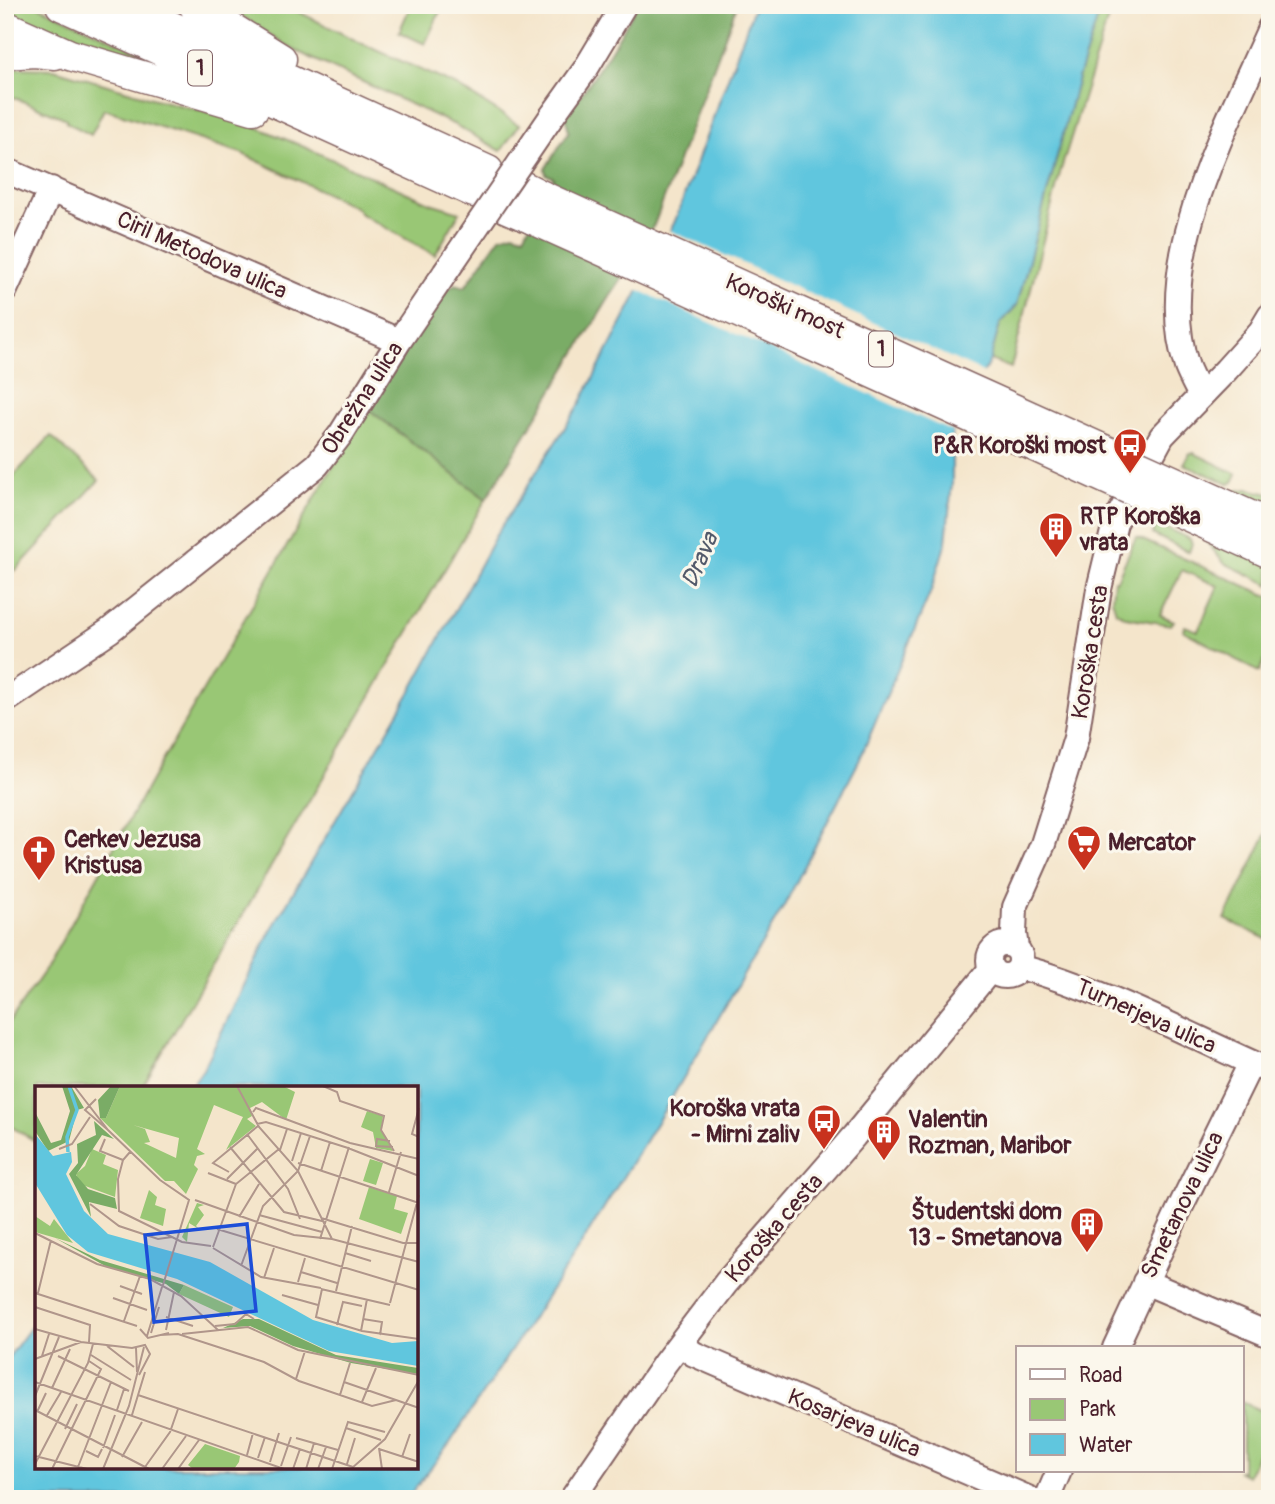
<svg xmlns="http://www.w3.org/2000/svg" width="1275" height="1504" font-family="Pangolin,sans-serif">
<rect width="100%" height="100%" fill="#fbf7ec"/>
<filter id="ink" filterUnits="userSpaceOnUse"><feTurbulence type="fractalNoise" baseFrequency=".0143" numOctaves="2"/><feDisplacementMap in="SourceGraphic" scale="14" xChannelSelector="R" yChannelSelector="G"/><feConvolveMatrix kernelMatrix="1 2 1 2 8 2 1 2 1" color-interpolation-filters="sRGB"/></filter>
<filter id="wash" filterUnits="userSpaceOnUse"><feTurbulence type="fractalNoise" baseFrequency=".00686" numOctaves="4" result="noise"/><feDisplacementMap in="SourceGraphic" scale="28" xChannelSelector="R" yChannelSelector="G"/><feGaussianBlur stdDeviation="1.57" result="paint"/><feColorMatrix in="noise" values="0 0 0 0 0 0 0 0 0 0 0 0 0 0 0 0 0 1.4 0 .05"/><feComposite in="paint" operator="in"/></filter>
<g filter="url(#wash)">
<rect width="100%" height="100%" fill="#f4e5cb"/>
<path fill="#99c775" stroke="#727350" stroke-width="2" d="M5 5H36L220 88 186 82 5 16Z
M225 5H285L363 44 457 86 519 125 501 151 455 125 292 49Z
M411 5H443L425 44 399 32Z
M1102 5H1112L1060 173 1011 368 990 360 1000 324 1017 305 1078 78Z
M17 68 54 69 155 99 242 121 302 146 430 203 460 212 435 255 361 214 357 208 241 153 104 109 91 135 66 122 67 119 10 96 5 102V71Z
M367 408 486 499 142 1087 37 1088V1142L5 1123V1028L46 969 154 775Z
M51 436 99 480 15 571 10 567 5 572V485Z
M1190 453H1194L1237 474 1233 482 1229 484 1184 464Z
M1247 489 1270 494V514L1229 492Z
M1157 524 1190 539 1192 544 1189 552 1152 534Z
M1195 533 1270 565V585L1224 563 1206 541Z
M1136 537 1270 597V648L1259 672 1184 631 1185 626 1198 631 1218 586 1182 570 1160 615 1174 621 1171 625 1126 617 1116 612 1112 599 1114 580H1117Z
M1270 827V941L1225 919Z
M1242 1402 1270 1415V1426L1248 1476 1237 1471H1242Z"/>
<path fill="#7aac66" stroke="#626648" stroke-width="2" d="M637 5H737L654 225 486 499 367 408 447 290 455 284 465 287 500 237 513 233 524 236 554 178 546 174 545 169 569 131 565 116C592 81 616 44 637 5Z"/>
<path fill="#60c6de" stroke="#557284" stroke-width="2" d="M755 5H1102L1078 78 1017 305 1000 324 990 360 952 433V483L946 542 931 591 859 761 785 904 670 1101 579 1248 450 1443 407 1499H5V1362L37 1319V1467H416V1088L191 1087 204 1068 269 934 411 691 496 535 580 404 675 221Z"/>
<path fill="#f4e5cb" d="M667 229 987 374 955 433 636 289Z"/>
</g>
<g filter="url(#ink)">
<g fill="none" stroke-linecap="round" stroke-linejoin="round">
<g stroke="#866463" stroke-width="28">
<path id="minor" d="M552 116 585 70 624 5
M5 170 399 341
M5 290 51 189
M1201 396C1196 386 1191 377 1187 367 1151 260 1228 124 1270 28
M5 701 109 631 317 465 341 434 399 341 445 273
M989 960a16 16 0 1 1 32 0a16 16 0 1 1-32 0Z
M1016 948 1014 934 1015 907 1043 844 1076 738 1099 589 1115 523 1162 436 1226 370 1261 331 1270 316
M1020 967C1106 990 1188 1035 1270 1071
M1145 1282 1270 1335
M680 1344 694 1354 1030 1499
M1115 1348 1178 1212 1251 1063
M572 1499 665 1363 726 1283 854 1136 991 969
M1047 1499 1059 1471"/>
</g>
<g stroke="#866463" stroke-width="33">
<path id="major" d="M61 5 474 192
M124 5 488 171
M194 5 281 59
M5 26 70 55 253 109
M5 54 34 52 55 54
M522 186 544 197
M507 208 533 219
M1217 501 1270 525
M1202 522 1270 553"/>
</g>
<use href="#minor" stroke="#fff" stroke-width="24"/>
<use href="#major" stroke="#fff" stroke-width="30"/>
<g stroke="#866463" stroke-width="28" stroke-linecap="butt">
<path id="minor-bridge" d="M445 273 552 116"/>
</g>
<g stroke="#866463" stroke-width="33" stroke-linecap="butt">
<path id="major-bridge" d="M544 197 1217 501
M533 219 1202 522"/>
</g>
<use href="#minor-bridge" stroke="#fff" stroke-width="24"/>
<use href="#major-bridge" stroke="#fff" stroke-width="30"/>
</g>
</g>
<defs>
<g id="bus-pin" transform="scale(1.75)"><path d="M0 17L-7.5 6A9.5 9.5 0 1 1 7.5 6Z" fill="#c8321e" stroke="#fbf7ec"/><path d="M-5-6H5V4H4V6H2V4H-2V6H-4V4H-5ZM-3.5-4V0h7V-4ZM-3.5 1.2v1.5H-2V1.2ZM2 1.2v1.5H3.5V1.2Z" fill="#fff"/></g>
<g id="building-pin" transform="scale(1.75)"><path d="M0 17L-7.5 6A9.5 9.5 0 1 1 7.5 6Z" fill="#c8321e" stroke="#fbf7ec"/><path d="M-4-6H4V6H1V3H-1V6H-4ZM-2.5-4.3h1.7v1.8h-1.7ZM.8-4.3h1.7v1.8H.8ZM-2.5-1h1.7V.8h-1.7ZM.8-1h1.7V.8H.8Z" fill="#fff"/></g>
<g id="supermarket-pin" transform="scale(1.75)"><path d="M0 17L-7.5 6A9.5 9.5 0 1 1 7.5 6Z" fill="#c8321e" stroke="#fbf7ec"/><path d="M-6-5.5h2.5l.6 2H6L4.5 2H-2.5L-4.4-4H-6ZM-1.5 3.2a1.3 1.3 0 1 0 .1 0ZM3 3.2a1.3 1.3 0 1 0 .1 0Z" fill="#fff"/></g>
<g id="church-pin" transform="scale(1.75)"><path d="M0 17L-7.5 6A9.5 9.5 0 1 1 7.5 6Z" fill="#c8321e" stroke="#fbf7ec"/><path d="M-1.2-6h2.4v3.5h3.3v2.4h-3.3V6h-2.4V-.1h-3.3v-2.4h3.3Z" fill="#fff"/></g>
</defs>
<g fill-rule="evenodd">
<use href="#bus-pin" x="1130" y="445"/>
<use href="#building-pin" x="1056" y="529"/>
<use href="#supermarket-pin" x="1084" y="842"/>
<use href="#church-pin" x="39" y="852"/>
<use href="#bus-pin" x="824" y="1121"/>
<use href="#building-pin" x="884" y="1132"/>
<use href="#building-pin" x="1087" y="1224"/>
</g>
<g text-anchor="middle" dominant-baseline="central" stroke-width="6" stroke-linejoin="round" paint-order="stroke">
<g fill="#fbf7ec" stroke="#7f6065" stroke-width="2">
<rect x="188" y="50.5" width="24" height="35" rx="5"/>
<rect x="869" y="331.5" width="24" height="35" rx="5"/>
</g>
<g font-size="21" font-weight="bold" fill="#4a1f2b">
<text x="200" y="68">1</text>
<text x="881" y="349">1</text>
</g>
<g font-size="23" fill="#4a1f2b" stroke="#fbf7ec">
<text transform="translate(202 255) rotate(24)">Ciril Metodova ulica</text>
<text transform="translate(785 306) rotate(24)">Koroški most</text>
<text transform="translate(362 398) rotate(-57)">Obrežna ulica</text>
<text transform="translate(1090 652) rotate(-81)">Koroška cesta</text>
<text transform="translate(1146 1016) rotate(24)">Turnerjeva ulica</text>
<text transform="translate(1182 1205) rotate(-64)">Smetanova ulica</text>
<text transform="translate(774 1228) rotate(-49)">Koroška cesta</text>
<text transform="translate(854 1423) rotate(23)">Kosarjeva ulica</text>
</g>
<g font-size="23" font-weight="bold" fill="#4a1f2b" stroke="#fbf7ec" text-anchor="start">
<text x="1106" y="445" text-anchor="end">P&amp;R Koroški most</text>
<text x="1080" y="516">RTP Koroška<tspan x="1080" dy="26">vrata</tspan></text>
<text x="64" y="839">Cerkev Jezusa<tspan x="64" dy="26">Kristusa</tspan></text>
<text x="1108" y="842">Mercator</text>
<text x="800" y="1108" text-anchor="end">Koroška vrata<tspan x="800" dy="26">- Mirni zaliv</tspan></text>
<text x="908" y="1119">Valentin<tspan x="908" dy="26">Rozman, Maribor</tspan></text>
<text x="1062" y="1211" text-anchor="end">Študentski dom<tspan x="1062" dy="26">13 - Smetanova</tspan></text>
</g>
<g font-size="24" font-style="italic" fill="#52596a" stroke="#fbf7ec">
<text transform="translate(700 560) rotate(-66)">Drava</text>
</g>
</g>
<g transform="translate(35 1086)">
<rect width="383" height="383" fill="#f4e5cb"/>
<path d="M85 0H248L260 6 251 34 227 16 215 22 217 30 212 33 221 40 191 64 208 31 179 19 162 63 170 68 162 70 159 79 163 83 151 108 139 95H130L65 32H71ZM98 39 144 52 141 72 109 57 115 56 110 43ZM332 25 348 30 346 44 358 65 341 62 338 46 326 41ZM57 63 71 69 68 78 83 84 80 111 45 98 41 88 50 80ZM335 73 348 77 341 99 328 95ZM334 101 362 110 359 123 373 127 366 148 324 133ZM114 104 122 111 120 119 131 123 128 140 105 132ZM162 117 169 119 163 121 169 129 161 140 164 143 154 137 152 156 147 151ZM0 130 15 140 19 133 38 157 0 146ZM149 199 198 221 194 231 144 208ZM170 358 205 370 204 376 199 383H158L153 379Z" fill="#99c775" fill-rule="evenodd"/>
<path d="M27 0H36L49 22 42 24 34 55 13 65 0 45V26L16 57 26 54 35 25ZM76 0H85L71 32H65L63 14ZM59 35 79 53 67 49 41 89 53 103 80 112 82 123 54 116 56 131 34 88 43 77 42 58 61 49ZM20 152 65 174 149 199 144 208 131 198 72 181ZM208 233H224L301 269 383 282V288L316 277 258 260 215 240 188 242Z" fill="#7aac66"/>
<path d="M0 48 18 70 36 66 37 76 31 88 49 125 73 148 175 176 278 234 357 257 383 255V280L294 265 142 193 53 166 32 149 0 97Z" fill="#60c6de"/>
<path fill="none" stroke="#60c6de" stroke-width="3.5" d="M33 66 32 51 42 24 34 0"/>
<path fill="none" stroke="#b0968b" stroke-width="2" d="M39 0 73 44 125 94 154 114 128 199M202 0 224 41 263 85 297 153M288 0 302 6 305 15 349 30 346 44 359 65M61 13 50 24 73 44M384 22 377 48 384 51M218 26 221 22 315 57 384 73M222 38 231 36 313 62 384 90M212 48 253 103 265 133M70 53 65 65 88 74M355 55 342 53 341 60 358 61M195 61 249 126 287 135M24 63 37 58 55 31M245 64 252 43M95 66 88 74 83 93 84 125 147 156 176 160M257 75 266 47M263 77 384 117M286 85 295 56M194 86 178 77 223 40M173 87 201 98M192 93 222 63M354 106 366 66M160 114 259 149 297 153 384 176M55 118 84 140 123 153 137 151M224 129 287 146M204 131 224 98M286 132 368 157H384M182 143 384 204M0 147 62 178 115 193 146 210 183 244M285 153 314 61M178 161 201 98 244 63M178 162 226 191 286 202M310 167 336 175M206 180 228 120 263 85 275 50M266 186 302 197M229 192 239 162M263 196 270 172M85 200 107 208M286 203 355 219M287 203 281 231 327 245 384 253M301 205 317 140M0 207 102 240M3 207 16 154M247 209 283 219M78 212 112 224M355 217 384 109M0 221 55 239 54 256M131 231 158 240M328 233 347 236 345 249M89 235 105 190M302 239 308 216 327 220M180 240 200 238 211 228 219 233M0 243 46 256 97 262 110 259 115 268 104 289M105 243 113 252 134 247M131 244 139 206M326 245 332 213M116 247 124 221M147 248 213 241 263 264 384 289M125 249 143 248 229 276 264 295 337 320 361 314M112 250 127 201M72 260 99 281M101 262 102 286M56 269 96 294M7 270 14 248M23 270 94 305M0 273 46 256M261 293 270 265M0 296 249 383M309 296 384 322M17 302 35 263M103 309 318 381M305 309 315 277M0 310 24 251M327 316 341 282M0 324 114 383M82 324 89 303M2 326 11 307M97 329 110 286M11 331 26 306M311 342 346 354M30 343 42 318M261 352 303 364M68 362 80 329M344 362 347 383M344 363 384 376M51 365 63 371 67 363M212 369 218 347M0 370 52 383M87 371 107 336M367 371 375 348M223 372 230 351M235 376 244 347M0 378 53 277 58 258M312 378 320 352M246 380 256 351M43 381 76 296M110 381 135 346 143 323M317 382 350 353 384 294M17 383 66 283 54 275M68 383 94 320 109 261M127 383 151 350M143 383 164 354M258 383 265 363M271 383 279 357M283 383 291 361M297 383 313 336 350 346"/>
<path fill="#1d4ed8" fill-opacity="0.15" stroke="#1d4ed8" stroke-width="3.5" d="M212 138 221 225 119 236 110 149Z"/>
<rect width="383" height="383" fill="none" stroke="#4a1f2b" stroke-width="3.5"/>
</g>
<rect width="1275" height="1504" fill="none" stroke="#fbf7ec" stroke-width="28"/>
<rect x="1016" y="1346" width="228" height="126" fill="#fbf7ec" stroke="#b4a19f" stroke-width="2"/>
<rect x="1030" y="1369" width="35" height="10" fill="#ffffff" stroke="#b4a19f" stroke-width="2"/>
<text x="1079" y="1382" font-size="21" fill="#4a1f2b">Road</text>
<rect x="1030" y="1399" width="35" height="21" fill="#99c775" stroke="#b4a19f" stroke-width="2"/>
<text x="1079" y="1416" font-size="21" fill="#4a1f2b">Park</text>
<rect x="1030" y="1434" width="35" height="21" fill="#60c6de" stroke="#b4a19f" stroke-width="2"/>
<text x="1079" y="1452" font-size="21" fill="#4a1f2b">Water</text>
</svg>
